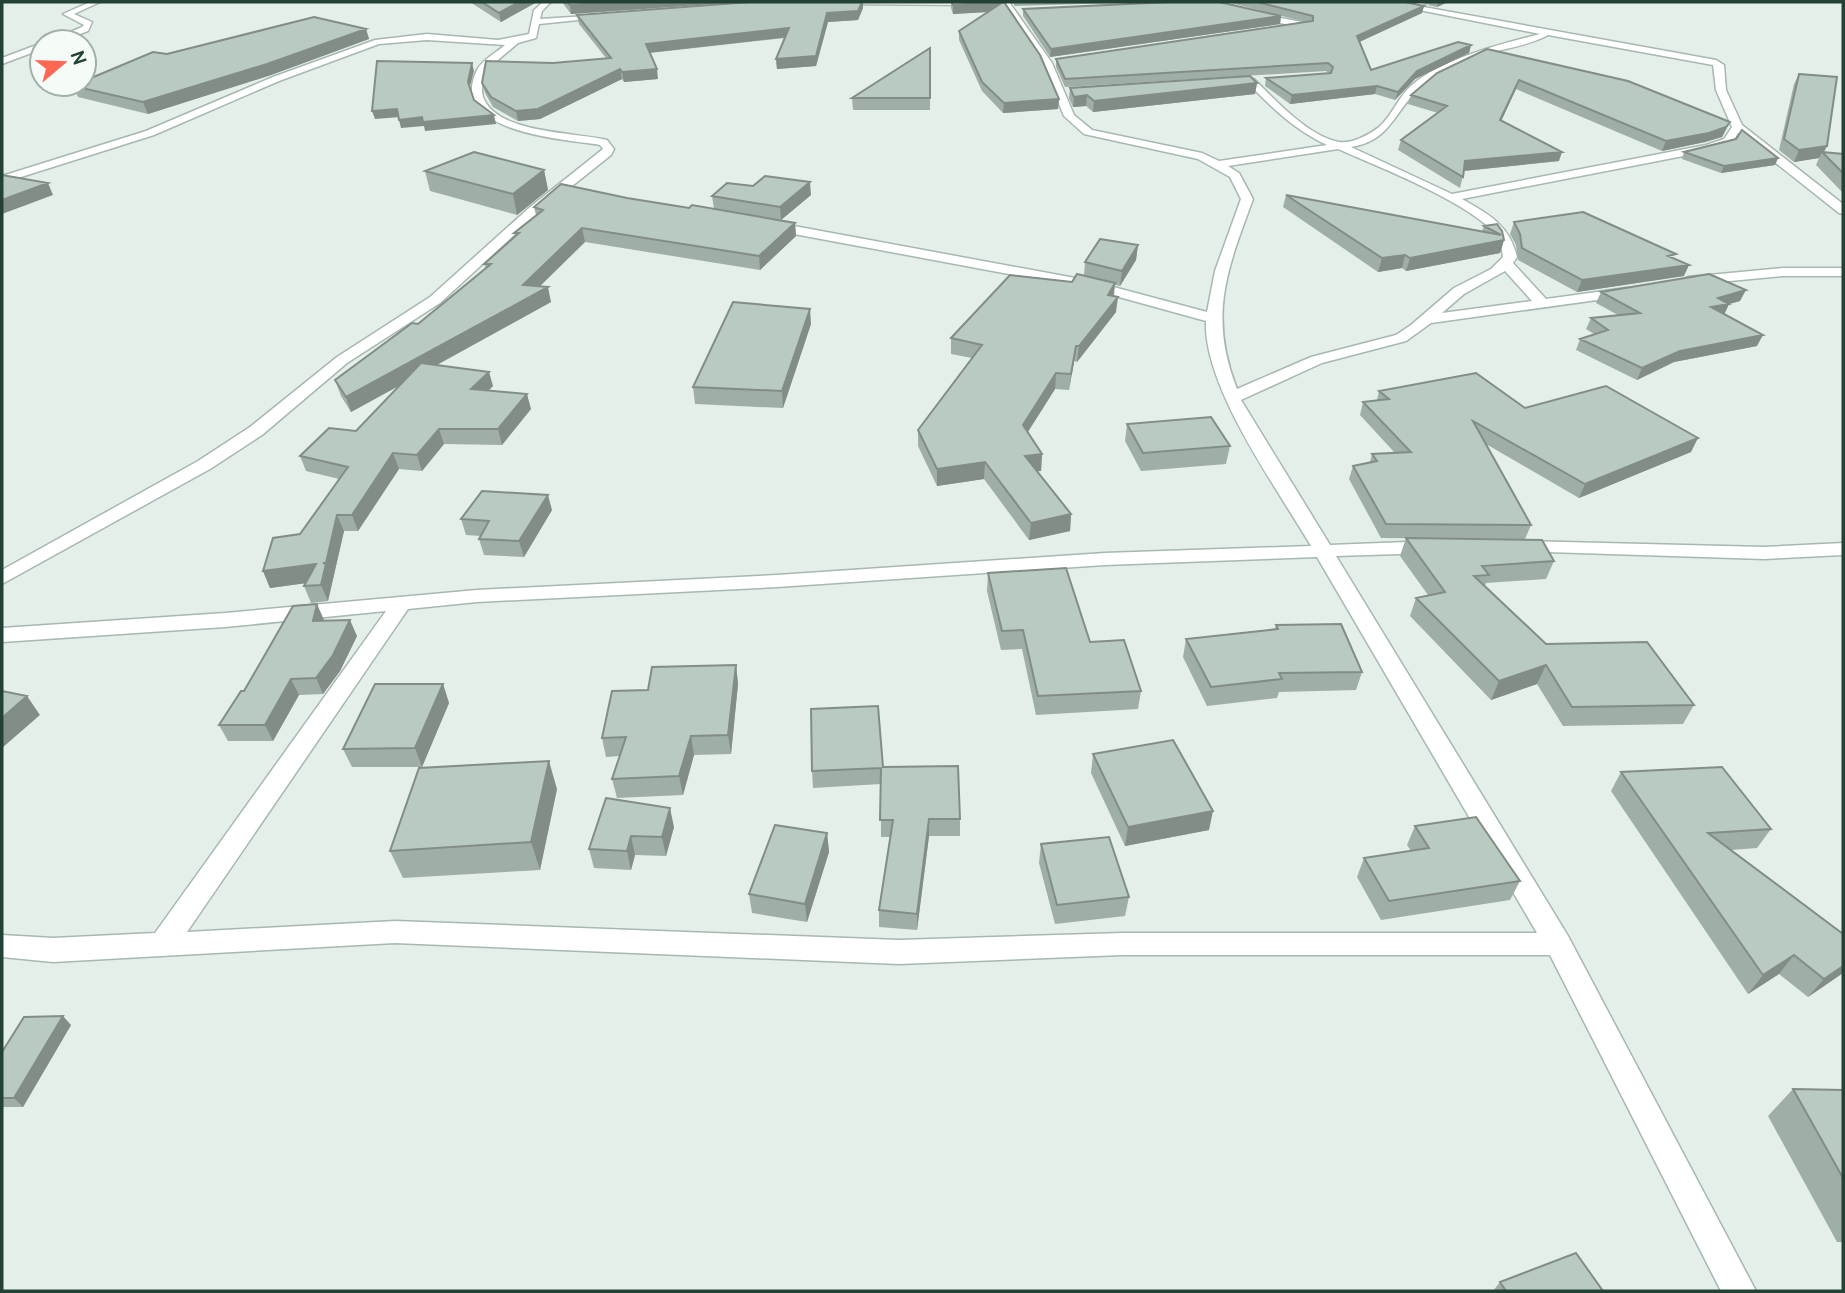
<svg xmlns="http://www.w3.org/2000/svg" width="1845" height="1293" font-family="Cabin,sans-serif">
<rect width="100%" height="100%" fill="#e4efe9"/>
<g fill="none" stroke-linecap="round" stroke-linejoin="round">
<g stroke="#a6b8af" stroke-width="3">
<path id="minor" d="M90 2H100L74 14 92 22 88 31 59 42H47L82 27 84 25 63 14Z
M543 2H551L542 11 540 19 604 15 608 17 539 24 536 38 518 43 486 70C484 78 480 88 483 97 497 134 574 132 607 140L614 149 611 155 537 214 440 303 347 363 262 435 210 469 2 584V570L198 461 250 427 337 357 430 297 529 208 603 149 600 145C565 139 446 133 477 70 482 60 497 52 505 45L427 40 379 44 279 81 154 135 2 183V176L146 131 273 77 375 40 427 34 498 40 529 34 534 10Z
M831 2H981L982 3 978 5 835 4Z
M1001 2H1009L1052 63 1074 115 1092 130 1202 153 1219 161 1327 145C1295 130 1272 108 1248 83V79H1254C1275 100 1309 137 1339 142 1352 144 1369 135 1379 127 1392 116 1398 97 1412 85 1442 59 1501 44 1540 34L1404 7 1417 2H1429L1418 6 1716 60 1724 65 1726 90 1742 125 1843 204V214L1839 213 1738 133 1732 143 1709 151 1462 199C1489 214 1510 226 1517 257L1513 263 1546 299 1626 288 1633 292 1626 296 1431 323 1406 341 1322 363 1241 400 1330 545 1432 541 1441 547 1432 553 1336 556 1568 936 1756 1291H1721L1550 955H1122L899 964 395 943 53 962 2 957V935L53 938 155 933 386 611 225 627 2 642V628L225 613 477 590 777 575 1105 553 1311 546C1277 488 1203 387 1206 321L1090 289 767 229 761 225 767 221 1091 281 1207 312 1215 271 1241 199 1230 177 1198 159 1084 134 1064 116 1042 63ZM1548 35 1713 65 1716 90 1732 127 1724 139 1706 145 1452 194 1351 147C1391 141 1394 111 1419 89 1433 77 1468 59 1486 54 1506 48 1531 45 1548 35ZM1338 149C1374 165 1483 207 1500 241 1502 245 1502 252 1503 257L1491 269 1454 288 1411 325 1396 335 1311 357 1237 389C1208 315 1227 270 1253 199L1239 173 1228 166ZM1505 271 1532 301 1442 313 1464 294ZM1317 557 1537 933H1122L899 940 395 921 187 932 408 609 477 602 777 587 1105 565Z
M1254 13 1307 23 1311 26 1288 33 1285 28 1295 26 1251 17Z
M42 43V49L2 64V58Z
M1783 268H1843V276H1783L1688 285 1681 281 1688 277Z
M1520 541 1764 547 1843 543V555L1764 559 1513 551 1511 547 1513 543Z"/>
</g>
<use href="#minor" fill="#fff" fill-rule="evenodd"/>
</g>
<path fill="#9faea6" d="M470 2H537L501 22Z
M562 2H741L571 14Z
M750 2H863V8L858 20 828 22 816 66 777 69 776 59 785 38 650 53 658 79 624 82 622 79 540 119 518 121 493 107 485 93 482 83 553 63 606 58 579 24 577 15Z
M951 2H1004L1059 99 1058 109 1003 113 982 91 959 40V31L989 12 953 14 951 8Z
M1012 2H1149L1015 6Z
M1227 2H1410L1408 3 1424 6 1422 13 1359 42 1371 70 1471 45 1469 53 1415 79 1395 100 1375 94 1290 104 1265 86 1266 78 1329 73 1326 71 1065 87 1056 67V59L1306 22Z
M1429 2H1448L1437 7 1428 5Z
M1023 9 1281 16 1280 24 1050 57 1023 16Z
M366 29 369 39 271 75 148 114 78 97 73 86 167 54Z
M930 48V110H853L852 98Z
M1487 49 1730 122 1722 137 1705 142 1662 151 1516 89 1501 121 1559 161 1464 171 1460 188 1398 150 1401 140 1438 113 1408 104 1411 95Z
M1799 74 1827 146 1824 152 1843 154V193L1816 165 1819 158 1794 162 1779 150 1794 84Z
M1257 83 1255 94 1093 112 1086 106 1073 107 1069 98 1070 88Z
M1684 152 1778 158 1775 165 1721 173 1682 159Z
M544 170 548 190 517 215 430 191 425 171Z
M753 186 811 195 781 220 714 209 712 196Z
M1286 195 1482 231 1484 226 1497 224 1504 240 1500 253 1406 271 1402 268 1378 272 1283 207Z
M627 198 795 223 796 236 760 270 585 242 539 286 551 302 437 365 493 386 489 390 531 409 502 445 444 444 422 471 399 469 358 531H344L328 601 311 603 304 586 306 583 270 588 263 571 300 534 339 479 306 471 300 456 356 431 399 386 351 412 341 396 335 380 418 324 486 269 484 264 515 237 514 233 536 215 534 207Z
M1514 222 1675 259 1684 276 1577 292 1518 260 1516 245 1510 234Z
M1138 245 1136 260 1120 286 1115 285 1114 296 1116 312 1077 362 1074 361 1069 390 1055 389 1028 432 1042 454 1041 471H1037L1071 514 1070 531 1029 540 984 479 937 486 918 446V430L972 358 951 354V338L1084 276 1085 262Z
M1601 292 1740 301 1729 304 1724 314 1757 346 1674 362 1637 380 1576 350 1580 339 1594 334 1586 329 1591 318 1618 315 1596 303Z
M811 324 783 408 695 404 693 387Z
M1379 391 1525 408 1691 452 1579 498 1486 444 1531 525 1525 539 1381 538 1349 479 1353 466 1370 462 1372 454 1395 453 1360 415 1363 402 1377 400Z
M1127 424 1230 446 1226 464 1141 471 1125 441Z
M552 510 524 557 484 555 479 539 481 536 466 535 461 519Z
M1406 538 1554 561 1546 579 1486 583 1485 586 1546 644 1694 705 1683 724 1563 726 1537 684 1491 700 1410 616 1416 598 1428 595 1400 556Z
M988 573 1090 642 1141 691 1138 709 1036 715 1022 649 1001 650 987 591Z
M324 620 357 636 340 671 323 694 299 695 273 741H228L219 725 244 691Z
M1276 625 1362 672 1356 690 1279 692 1277 698 1207 706 1183 657 1186 639 1275 629Z
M736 665 738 684 731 754 694 755 683 795 617 798 612 779 620 756 606 757 602 738 648 690Z
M443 684 449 703 422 767H352L343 749Z
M1093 754 1209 830 1125 846 1091 773Z
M883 767 960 819V836H929L917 930 879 927V910L890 837H881V784L813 788 812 771Z
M1621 772 1771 829 1757 848 1731 850 1843 934V973L1808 997 1779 974 1748 994 1611 791Z
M557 789 540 870 403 878 390 851Z
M606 798 674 827 666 856 635 855 631 870 594 868 589 849Z
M1415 826 1520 881 1510 900 1381 920 1357 877 1364 858 1411 851 1407 845Z
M827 833 829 852 807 922 752 913 749 894Z
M1041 844 1129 897 1125 916 1055 924 1039 863Z
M71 1025 23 1107H2V1052Z
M1793 1089 1843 1090V1242H1837L1768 1116Z
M1500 1282 1603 1291H1493Z"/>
<path fill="#828d87" d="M519 2H537L501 22 499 13Z
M618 2H741L571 14 570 5Z
M863 2V8L858 20 828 22 816 66 777 69 776 59 827 13Z
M1003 2V11L953 14V5Z
M1438 2H1448L1437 7Z
M1424 6 1422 13 1355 44 1357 36Z
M1281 16 1280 24 1050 57 1051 49Z
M789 28V37L647 53 646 44Z
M366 29 369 39 271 75 148 114 143 102Z
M1471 45 1469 53 1415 79 1395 100 1398 92 1417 71Z
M472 63 474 71 469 90 468 82Z
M620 69 622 79 540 119 518 121 516 111Z
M657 69 658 79 624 82 622 72Z
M1519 80 1516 89 1497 130 1500 120Z
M1257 83 1255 94 1093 112 1094 101Z
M1377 86 1375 94 1290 104 1292 95Z
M1087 95 1086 106 1073 107 1074 97Z
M1059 99 1058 109 1003 113 1004 103Z
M397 109 400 117 375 119 372 111Z
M494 115 496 124 425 131 424 126 401 128 399 120 422 117Z
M1730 122 1722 137 1705 142 1662 151 1666 141Z
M1827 146 1823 153 1822 152 1819 158 1794 162 1799 150Z
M1562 152 1559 161 1462 171 1465 161Z
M1778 158 1775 165 1721 173 1724 166Z
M544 170 548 190 517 215 513 194Z
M810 182 811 195 781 220 780 207Z
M48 183 53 195 2 214V200Z
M795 223 796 236 760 270 759 256Z
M582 228 585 242 527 299 548 287 551 302 351 412 346 397 523 285Z
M1504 240 1500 253 1406 271 1410 258Z
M1138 245 1136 260 1120 286 1122 271Z
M1405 255 1402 268 1378 272 1382 258Z
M1689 265 1684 276 1577 292 1582 280Z
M1115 283 1113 298 1108 295Z
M1746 290 1740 301 1729 304 1724 315 1711 307 1718 298Z
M1118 297 1116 312 1077 362 1079 346Z
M810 309 811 324 783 408 782 391Z
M1763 335 1757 346 1674 362 1637 380 1642 368 1680 351Z
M1076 346 1074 361 1069 390 1071 374Z
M489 372 493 386 475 404 471 389Z
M1056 373 1055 389 1022 441 1023 425Z
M527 394 531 409 502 445 498 429Z
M439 429 444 444 422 471 417 455Z
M1698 438 1691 452 1579 498 1585 484Z
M393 453 399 469 358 531 352 515Z
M1042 454 1041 471 1024 473 1025 456Z
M985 462 984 479 937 486V469Z
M548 495 552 510 524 557 519 541Z
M1071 514 1070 531 1029 540 1031 523Z
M337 515 344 531 328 601 321 585 322 581 270 588 263 571 323 563Z
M317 604 324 620 320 637 313 621Z
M350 620 357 636 340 671 323 694 316 678Z
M736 665 738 684 731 754 728 735Z
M1546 665 1537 684 1491 700 1499 681Z
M291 679 299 695 273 741 265 725Z
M443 684 449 703 422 767 415 748Z
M27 696 40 715 2 748V718Z
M691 736 694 755 683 795 679 776Z
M549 761 557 789 540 870 531 842Z
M670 808 674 827 666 856 662 837Z
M1213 811 1209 830 1125 846 1128 827Z
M929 819V836L917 930V914Z
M827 833 829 852 807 922 805 904Z
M631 836 635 855 631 870 627 851Z
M1794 955 1779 974 1748 994 1763 975Z
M1843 966V973L1808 997 1824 979Z
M63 1016 71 1025 23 1107 14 1098Z"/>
<path fill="#b9cac1" stroke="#828d87" stroke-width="2" d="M482 2H519L499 13Z
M567 2H618L570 5Z
M750 2H862L858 11 827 13 816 56 776 59 789 28 646 44 657 69 622 72 620 69 538 109 516 111 491 97 482 83 486 61 553 63 611 58 577 15Z
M952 2H1004L1040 55 1059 99 1004 103 982 82 959 31 1003 2 953 5Z
M1171 2H1219L1281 16 1051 49 1023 9Z
M1257 2H1405L1424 6 1357 36 1371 70 1458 42 1471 45 1417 71 1398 92 1377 86 1292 95 1266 78 1331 73 1333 67 1328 63 1065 79 1056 59 1313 21V16Z
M314 17 366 29 267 64 143 102 73 86 77 84H84V81L153 52 167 54Z
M930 48V98H852Z
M1487 49 1628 81 1730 122 1726 127 1709 133 1666 141 1519 80 1500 120 1562 152 1465 161 1463 177 1401 140 1447 106 1411 95 1437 73Z
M377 61 472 63 468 82 474 100 494 115 423 122 422 117 399 120 397 109 372 111Z
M1799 74 1837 77 1827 146 1799 150 1784 139Z
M1250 76 1257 83 1094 101 1087 95 1074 97 1070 88Z
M1742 130 1778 158 1724 166 1684 152 1736 139Z
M474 152 544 170 513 194 425 171Z
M1822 152 1843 154V173Z
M2 175 48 183 2 200Z
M765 176 810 182 780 207 712 196 727 183 753 186Z
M561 184 627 198 689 208 692 205 795 223 759 256 582 228 523 285 548 287 346 397 335 380 412 323 418 324 491 264H484L519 233H514L543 210 534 207Z
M1286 195 1501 235 1484 226 1497 224 1502 231 1504 240 1410 258 1405 255 1382 258Z
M1583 212 1676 254 1668 256 1689 265 1582 280 1522 248 1520 234 1514 222Z
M1100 239 1138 245 1122 271 1085 262Z
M1077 274 1115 283 1108 295 1118 297 1079 346H1076L1071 374 1056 373 1023 425 1042 454 1025 456 1071 514 1031 523 985 462 937 469 918 430 982 345 951 338 1010 275 1072 282Z
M1709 274 1746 290 1718 298 1729 304 1711 307 1763 335 1680 351 1642 368 1580 339 1608 330 1591 318 1640 313 1601 292Z
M733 302 810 309 782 391 693 387Z
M421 363 489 372 471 389 527 394 498 429H439L417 455 393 453 352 515H337L326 563H323L326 564 321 585 304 586 316 564 263 571 273 538 300 534 348 467 300 456 329 428 356 431Z
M1476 373 1525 408 1606 386 1698 438 1585 484 1473 421 1531 525 1386 524 1353 466 1377 461 1372 454 1411 452 1363 402 1389 399 1379 391Z
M1211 417 1230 446 1143 453 1127 424Z
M482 491 548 495 519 541 479 539 489 521 461 519Z
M1406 538 1542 540 1554 561 1482 566 1489 575 1474 576 1546 644 1647 642 1694 705 1572 707 1546 665 1499 681 1416 598 1445 592Z
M1066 568 1090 642 1124 640 1141 691 1038 696 1023 630 1002 631 988 573Z
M317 604 313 621 350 620 333 655 316 678 291 679 265 725H219L241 691H244L293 606Z
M1341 624 1362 672 1279 673 1282 679 1211 687 1186 639 1278 629 1276 625Z
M736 665 728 735 691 736 679 776 612 779 626 737 602 738 612 691 648 690 652 667Z
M375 684H443L415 748 343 749Z
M2 691 27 696 2 718Z
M878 706 883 767 958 766 960 819H929L917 914 879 910 893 820H880L881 768 812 771 811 709Z
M1173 740 1213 811 1128 827 1093 754Z
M549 761 531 842 390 851 419 768Z
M1722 767 1771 829 1708 833 1843 934V966L1824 979 1794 955 1763 975 1621 772Z
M606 798 670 808 662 837 631 836 627 851 589 849Z
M1476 817 1520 881 1389 901 1364 858 1429 848 1415 826Z
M775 825 827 833 805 904 749 894Z
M1109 837 1129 897 1057 905 1041 844Z
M63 1016 14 1098H2V1052L24 1017Z
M1793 1089 1843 1090V1178Z
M1576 1253 1603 1291H1506L1500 1282Z"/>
<rect width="1845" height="1293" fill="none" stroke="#224235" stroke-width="7"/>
<g transform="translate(63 63) rotate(71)"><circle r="33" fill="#f5fbf7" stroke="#a1b1a9" stroke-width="2"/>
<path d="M0-5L12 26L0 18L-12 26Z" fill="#fd6754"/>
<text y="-10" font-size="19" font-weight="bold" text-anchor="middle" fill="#224235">N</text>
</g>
</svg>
